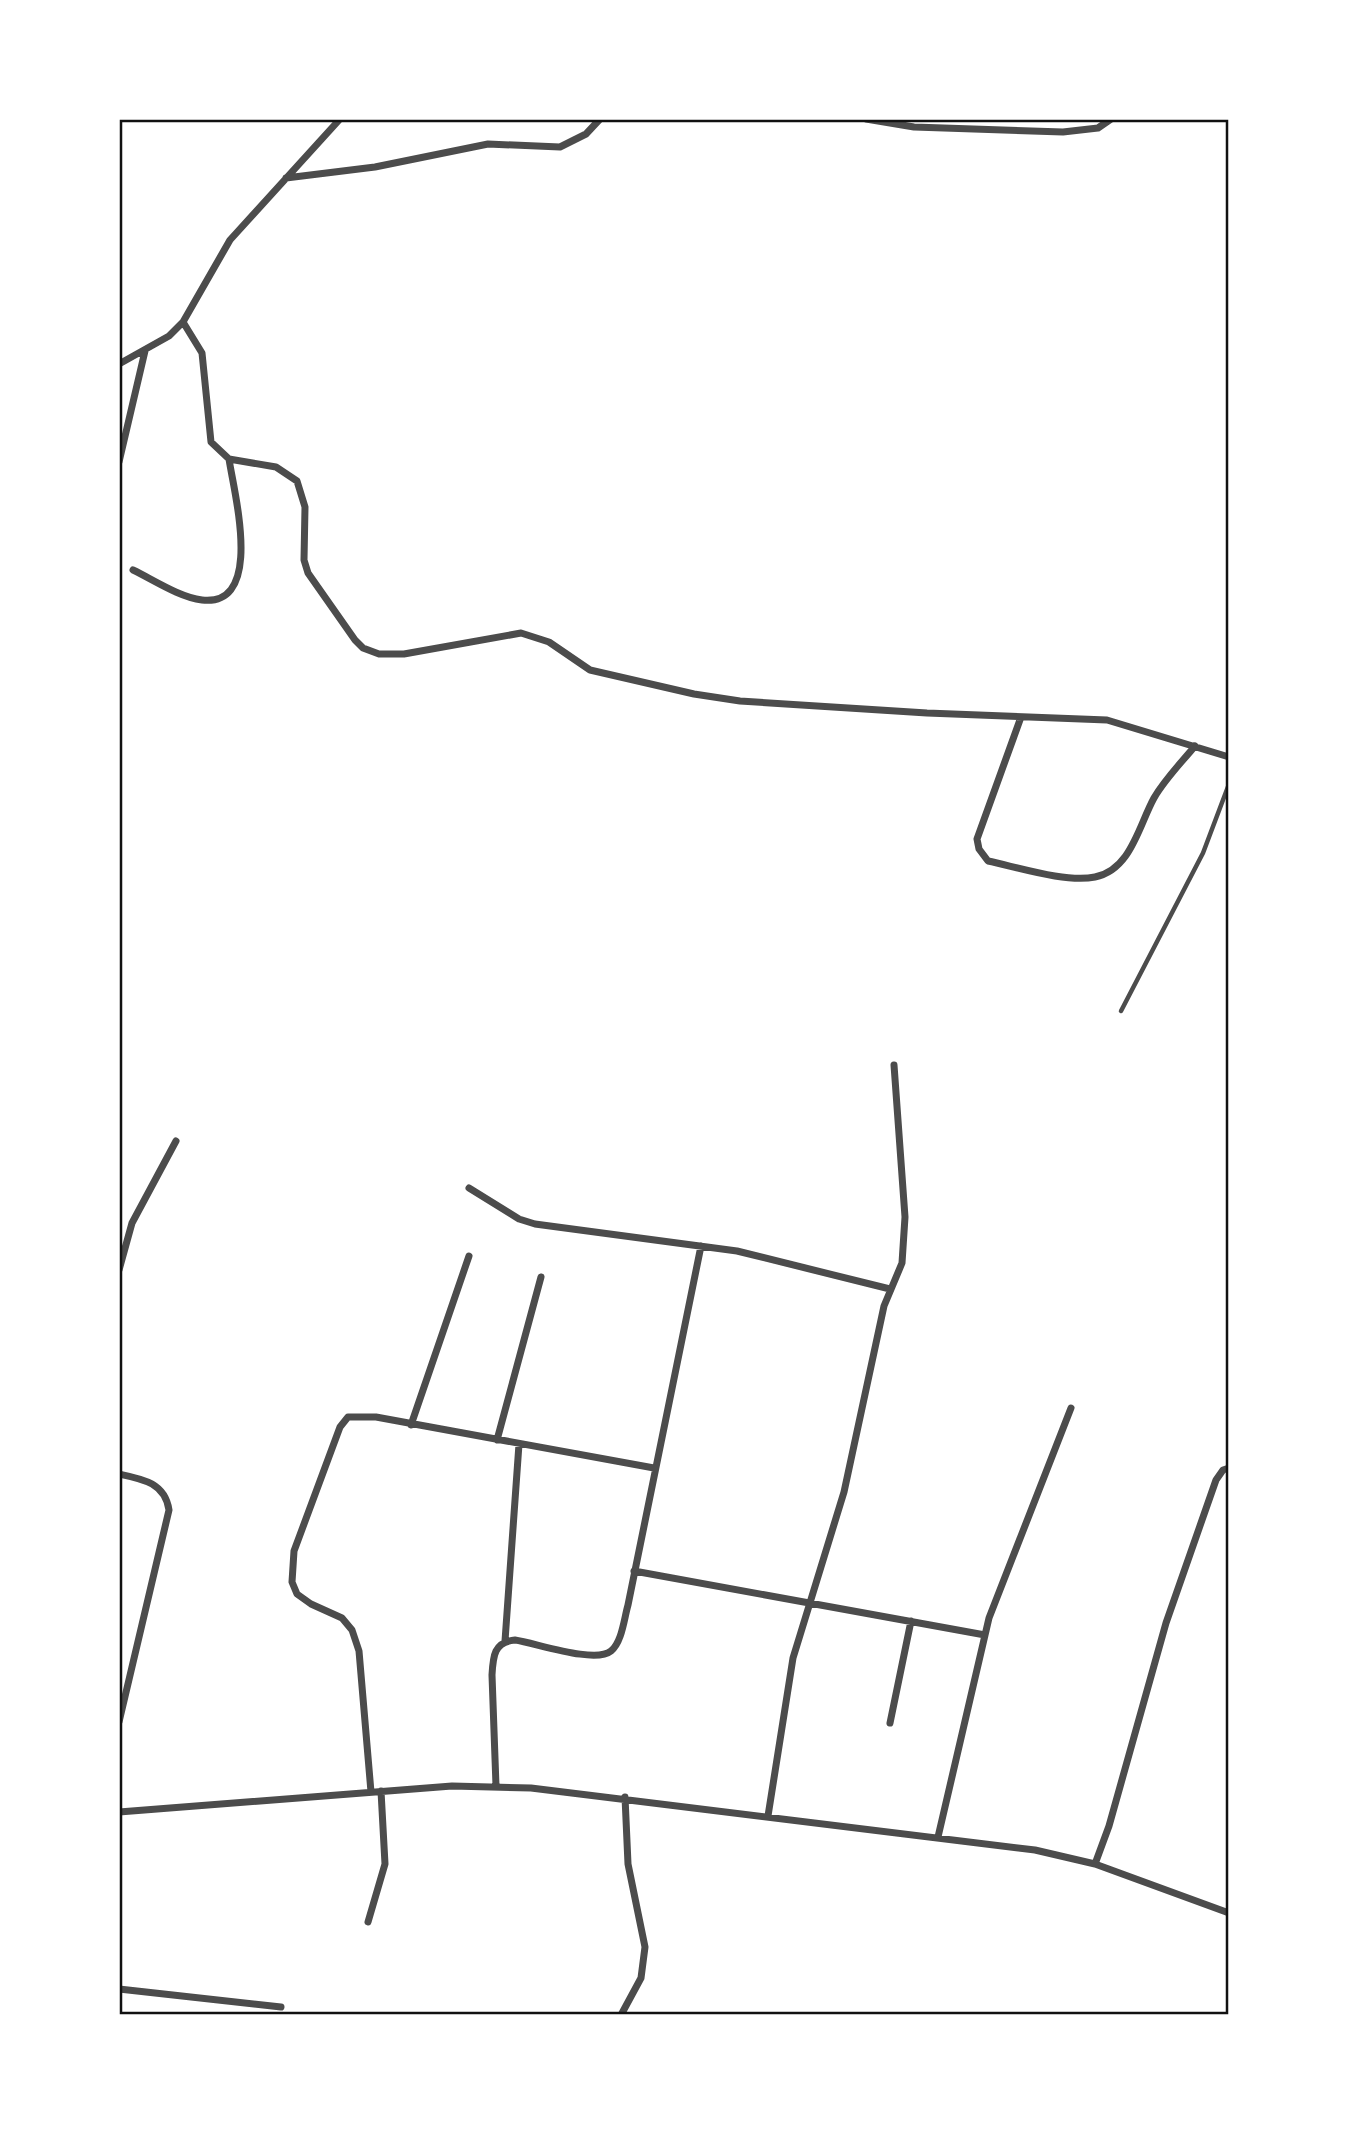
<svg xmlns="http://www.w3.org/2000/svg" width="1348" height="2134" font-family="Karla,sans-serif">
<rect width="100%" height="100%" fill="#fff"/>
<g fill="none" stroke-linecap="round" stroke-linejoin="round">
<path stroke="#4c4c4c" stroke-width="4.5" d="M1121 1011 1203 853 1229 784"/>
<path stroke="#4c4c4c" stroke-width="7" d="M866 119 914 127 1063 132 1098 128 1111 119
M286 178 375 167 488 144 560 147 586 134 600 119
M183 322 202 353 211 442 229 459 276 467 297 481 305 507 304 560 308 573 355 640 363 648 379 654H404L521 633 549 642 590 670 694 694 740 701 927 713 1107 720 1229 757
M119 364 169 336 183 322 230 240 340 119
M119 462 145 351
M133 570C154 580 179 597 202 600 265 607 234 493 229 459
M1021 717 977 839 979 849 988 861C1017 867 1066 883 1095 877 1131 870 1139 825 1154 798 1165 779 1181 763 1195 746
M469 1188 519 1219 535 1224 737 1251 890 1289
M119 1270 132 1223 176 1141
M411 1425 469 1256
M497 1440 541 1277
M119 1474C143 1479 165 1483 169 1510L119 1722
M634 1571 985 1635
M505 1641 519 1444
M890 1723 911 1621
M496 1786 492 1675C493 1656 494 1642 515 1640 536 1643 595 1664 611 1651 622 1642 624 1619 628 1605L701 1246
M371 1792 359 1651 352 1630 342 1618 311 1604 297 1594 292 1582 294 1551 340 1427 348 1417H376L654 1468
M119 1812 452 1786 531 1788 1035 1850 1095 1864 1229 1913
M768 1816 793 1658 844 1492 884 1306 902 1263 905 1217 894 1065
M938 1837 989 1618 1071 1408
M1095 1864 1109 1826 1166 1623 1216 1480 1223 1470 1229 1468
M368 1922 385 1864 381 1791
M119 1989 281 2007
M621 2015 641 1978 645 1947 628 1864 625 1797"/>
</g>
<rect width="1348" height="2134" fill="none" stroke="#ffffff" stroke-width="242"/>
<rect x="121" y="121" width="1106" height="1892" fill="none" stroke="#111" stroke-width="2.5"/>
</svg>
